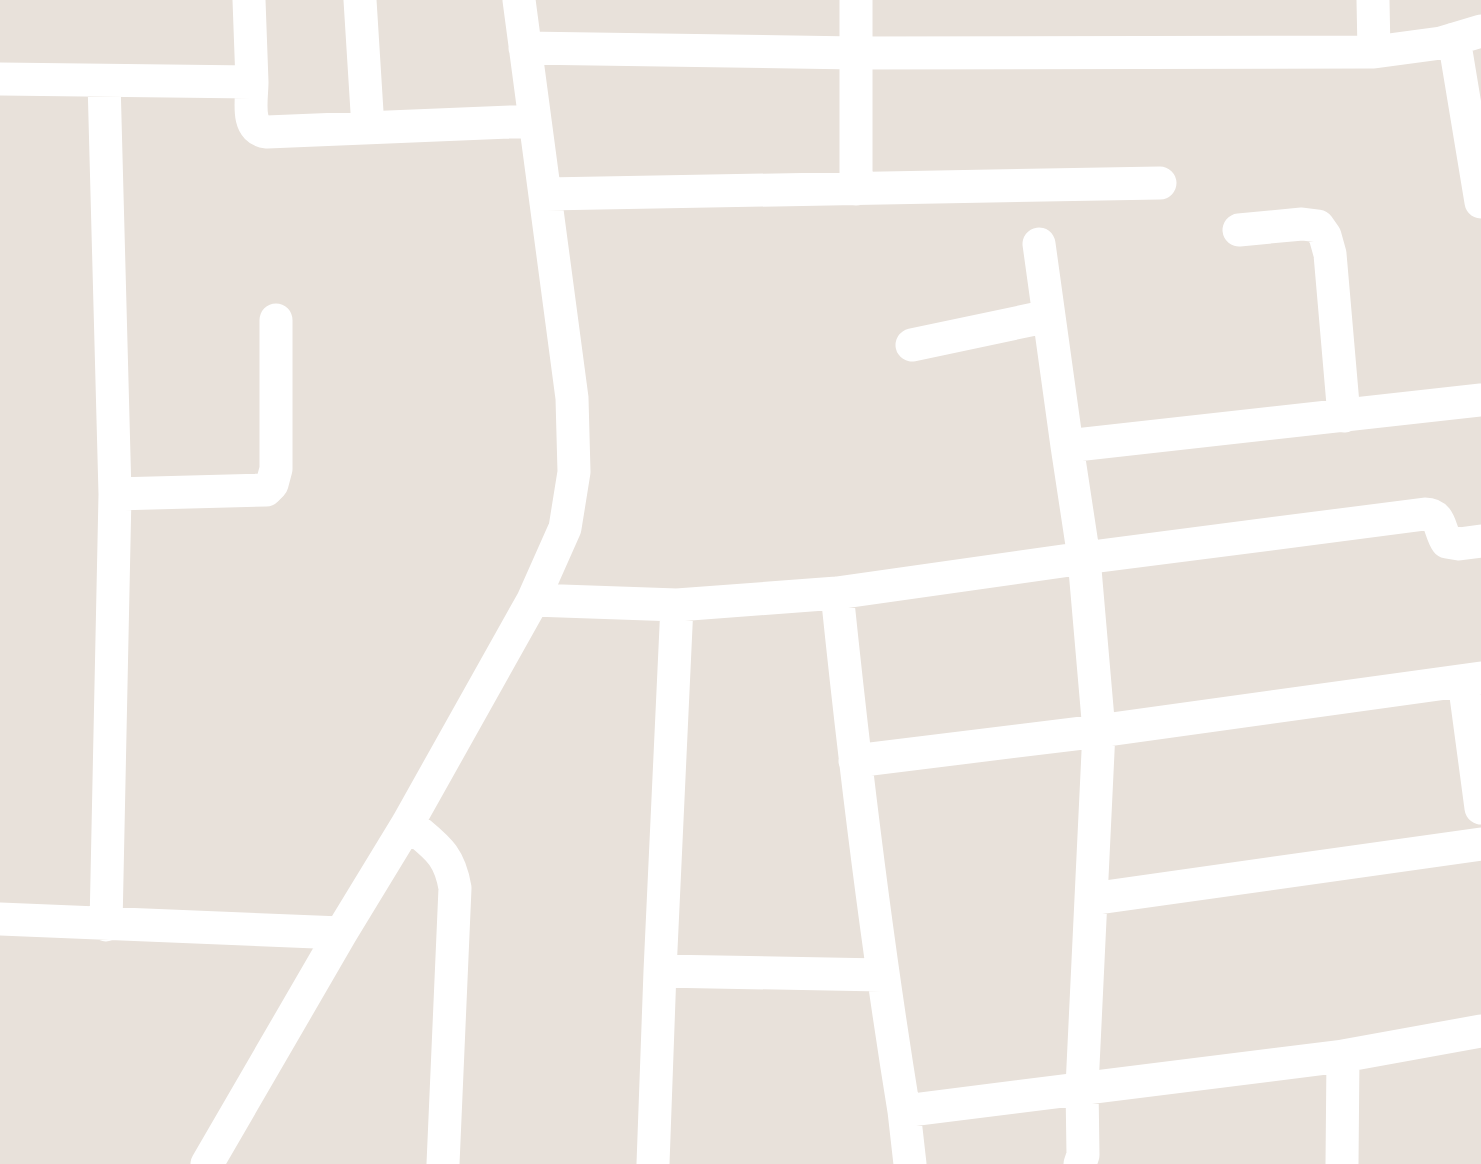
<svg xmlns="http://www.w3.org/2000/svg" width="1481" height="1164" font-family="'Source Sans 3',sans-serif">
<rect width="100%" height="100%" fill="#e8e1da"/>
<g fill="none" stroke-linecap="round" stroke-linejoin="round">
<path stroke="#fff" stroke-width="33" d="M249 0 252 82
M360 0 368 128
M1373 0 1374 52
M1454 39 1481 202
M525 48 856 53 1374 52 1441 43 1481 31
M0 79 252 82C252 99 245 130 267 132L534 121
M104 81 115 494 106 925
M856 189V0
M546 194 1160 183
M1239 230 1302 224 1318 226 1325 236 1330 254 1344 416
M1039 244 1067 446
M912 345 1049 316
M1481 400 1067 446 1084 558 1425 514C1442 514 1439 531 1447 542L1459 544 1481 541
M115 494 266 490 272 484 276 469V320
M837 593C855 767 876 939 904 1111L1343 1056 1481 1031
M533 600 677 605 837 593 1084 558 1099 731 1082 1087 1083 1155 1080 1164
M1464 681 1481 808
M855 761 1099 731 1481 678
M408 823C434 846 449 852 455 888L443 1164
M1091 899 1481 844
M0 919 341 933
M660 971 882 975
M904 1111 910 1164
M207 1164 341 933 408 823 533 600 565 528 574 472 572 398 519 0
M653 1164 660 971 677 605
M1342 1164 1343 1056"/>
</g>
</svg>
